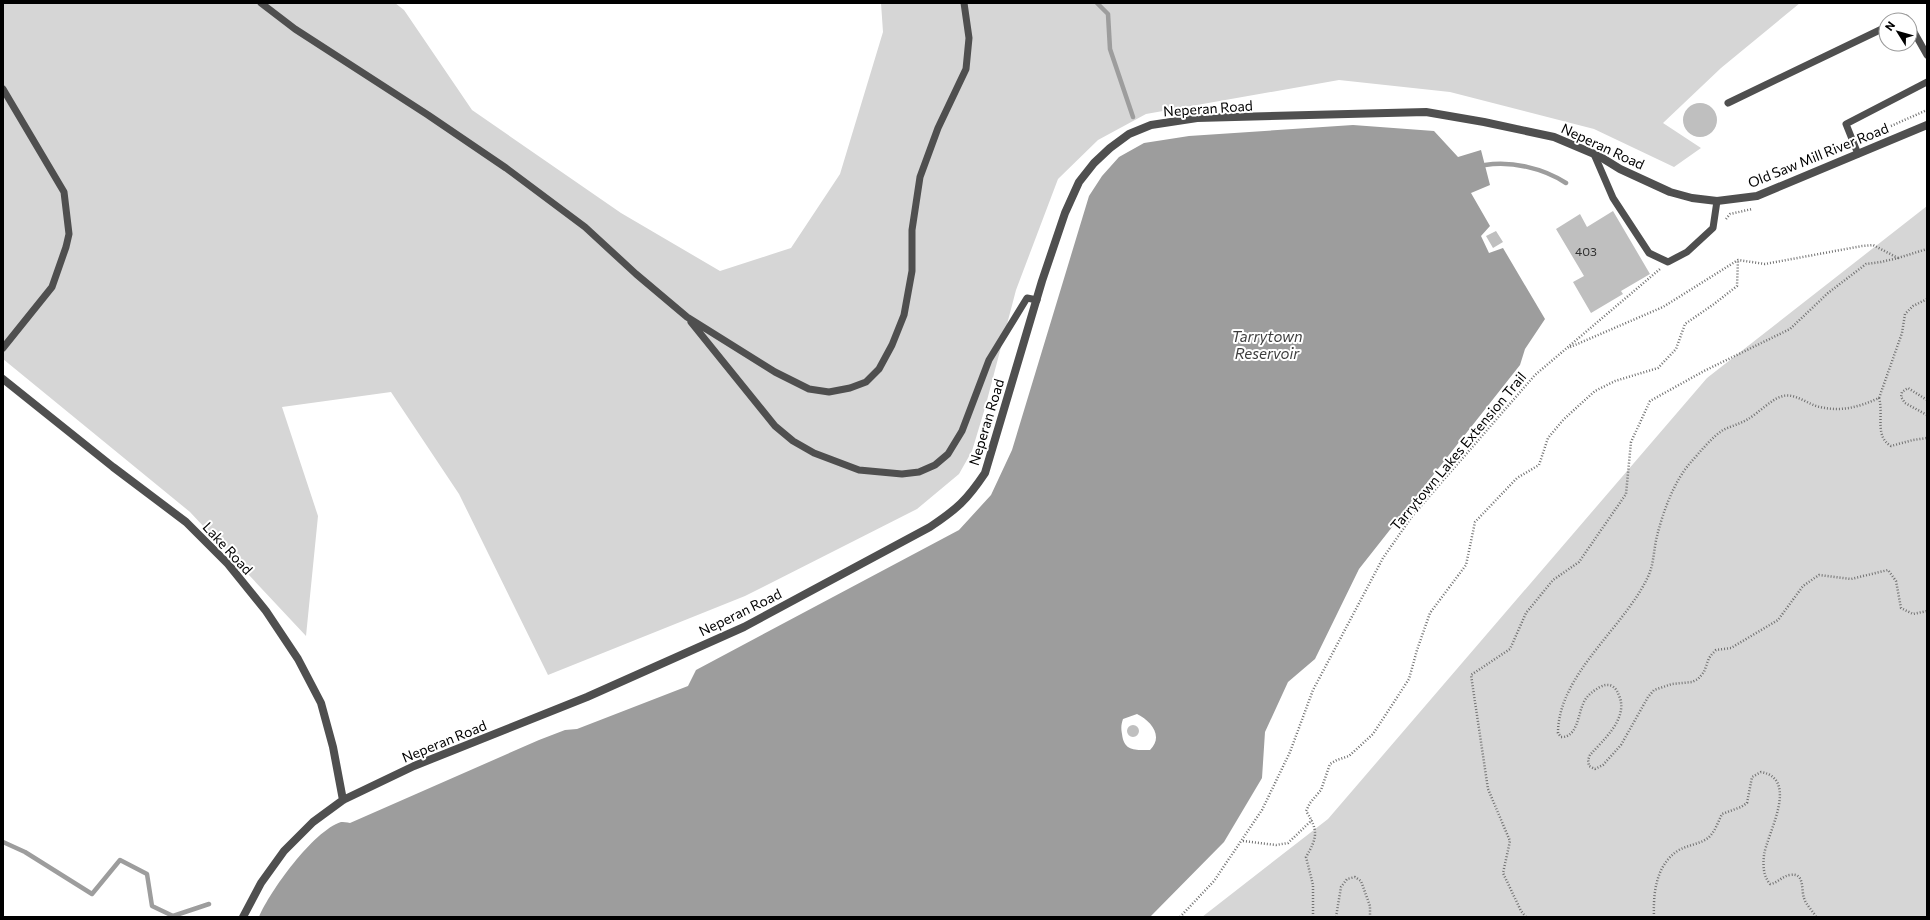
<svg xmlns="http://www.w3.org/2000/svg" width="1930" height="920" font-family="Commissioner,sans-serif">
<rect width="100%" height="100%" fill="#fff"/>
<path fill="#d6d6d6" d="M3 3H395L404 10 472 110 621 213 720 271 791 248 840 174 883 32 881 3H1800L1721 68 1663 123 1701 148 1674 167 1594 129 1450 92 1339 80 1146 114 1098 140 1058 179 1016 290 985 408 972 451 959 474 917 509 745 596 548 675 459 494 391 392 282 407 318 516 306 636 190 512 3 359Z
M1927 206V917H1202L1328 819 1707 378Z"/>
<path fill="#9d9d9d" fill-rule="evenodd" d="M1353 125 1434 131 1458 157 1481 150 1490 185 1471 193 1490 226 1481 236 1489 253 1503 248 1545 319 1525 349 1520 365 1359 569 1315 659 1288 682 1265 732 1262 778 1224 842 1150 917H259C270 891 313 831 341 822 343 822 347 822 350 823L539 740 565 730 577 729 688 686 696 670 959 530 991 495 1012 450 1089 196 1102 176 1119 157 1144 143 1189 136ZM1137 714C1151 721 1164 736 1150 750 1136 750 1124 752 1122 734 1121 728 1121 725 1123 719Z"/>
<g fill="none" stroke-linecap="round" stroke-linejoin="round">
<path stroke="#9d9d9d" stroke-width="4.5" d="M1097 3 1108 14 1110 49 1133 117
M1485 165C1512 161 1543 168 1566 183
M3 842 25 852 92 894 120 860 147 874 152 906 173 916 209 904"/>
</g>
<path fill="#bfbfbf" d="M1683 120a17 17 0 1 1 34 0a17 17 0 1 1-34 0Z
M1613 211 1650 274 1621 291 1623 294 1591 313 1573 282 1584 276 1556 229 1580 214 1587 227Z
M1496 231 1503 242 1493 248 1486 236Z
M1127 731a6 6 0 1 1 12 0a6 6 0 1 1-12 0Z"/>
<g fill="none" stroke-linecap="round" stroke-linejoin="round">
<path stroke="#717171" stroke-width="2.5" stroke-dasharray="1 2" stroke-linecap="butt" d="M1891 126 1927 110
M1726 219 1730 214 1752 209
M1898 258 1927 249
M1927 299 1913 306 1905 314 1902 333 1879 398C1859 407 1842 412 1820 407 1808 405 1794 391 1780 397 1771 400 1757 414 1748 419 1740 424 1731 426 1723 430 1711 438 1700 452 1691 462 1674 481 1663 512 1657 536 1654 548 1654 560 1650 572 1629 624 1558 673 1558 733L1561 737C1577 738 1578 715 1583 704 1586 696 1593 691 1600 687 1604 685 1608 684 1612 686 1617 689 1618 693 1620 698 1627 720 1603 740 1590 755L1588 760 1589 766 1595 769 1603 765 1621 745 1648 697 1654 690 1672 684 1692 682 1698 679 1704 672 1709 658 1712 654 1716 650 1731 648 1778 620 1803 586 1819 575 1851 579 1888 570 1896 581 1901 608 1913 614 1927 611
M1879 398C1884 415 1874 436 1891 446L1913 440 1927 438
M1927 400 1908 388 1902 392 1901 397 1905 403 1927 415
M1243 841 1276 845 1288 843 1312 820
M1180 917 1214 881 1262 810 1290 752 1313 690 1383 558 1413 515 1535 375 1660 269
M1313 917V885L1306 857C1317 838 1319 831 1306 811L1310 803 1321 790 1330 764 1337 760 1349 756 1373 734 1409 679 1417 650 1430 613 1466 565 1475 522 1517 478 1539 465 1548 438 1564 419 1595 391 1615 381 1658 368 1676 349 1685 324 1714 304 1737 286 1738 260
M1336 917 1341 887 1347 879 1355 877 1361 881 1370 906V917
M1526 917 1521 911 1503 873 1510 841 1488 789 1471 675 1510 649 1526 613 1553 580 1579 562 1626 494 1631 442 1650 401 1704 371 1790 329 1828 293 1866 264 1881 262 1898 258 1873 245 1862 246 1765 264 1738 260 1663 307 1568 348
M1654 917C1653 893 1656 864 1679 850 1688 845 1700 844 1708 838 1715 832 1718 822 1722 814L1741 807 1747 803 1752 777 1761 772C1800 779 1767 834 1764 855 1763 866 1763 875 1770 884 1778 883 1782 876 1790 875 1805 872 1801 890 1804 898 1806 905 1813 911 1816 917"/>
<path stroke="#4f4f4f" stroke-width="7" d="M261 3 295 29 428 115 506 168 585 227 636 274 687 317 775 372 809 389 829 392 850 388 866 382 879 369 892 345 904 315 912 271V230L920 177 938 128 966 69 969 38 964 3
M1901 20 1906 18 1907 20
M1910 25 1927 55
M3 89 64 192 69 234 66 247 52 287 3 348
M1728 103 1886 27
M1594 154 1613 198 1649 253 1668 262 1687 252 1713 228 1717 201
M1858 154 1846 124 1927 82
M691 322 775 426 793 441 814 453 859 470 902 474 919 472 935 465 948 454 962 431 989 360 1027 298 1037 300"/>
<path stroke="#4f4f4f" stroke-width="8" d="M3 379 113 467 186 522 228 564 266 611 298 659 321 703 333 747 343 800
M243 917 261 883 284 851 313 822 343 800 414 766 587 697 744 627 930 527C957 509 967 500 985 473L1042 281 1065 213 1079 182 1094 163 1110 148 1129 134 1151 125 1197 118 1426 112 1484 122 1554 137 1599 156 1620 169 1670 192 1692 198 1717 201 1757 196 1927 125"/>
</g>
<g text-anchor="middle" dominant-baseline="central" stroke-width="4" stroke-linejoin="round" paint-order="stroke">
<g font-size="12" fill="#303030">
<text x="1586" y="251">403</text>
</g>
<g font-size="14" fill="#000" stroke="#fff">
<text transform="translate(1208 108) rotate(-4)">Neperan Road</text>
<text transform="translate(1603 146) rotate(25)">Neperan Road</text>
<text transform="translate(1818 155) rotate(-22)">Old Saw Mill River Road</text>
<text transform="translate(986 422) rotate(-73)">Neperan Road</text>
<text transform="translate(1458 451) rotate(-50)">Tarrytown Lakes Extension Trail</text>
<text transform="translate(228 548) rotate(47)">Lake Road</text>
<text transform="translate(740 612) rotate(-26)">Neperan Road</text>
<text transform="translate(444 741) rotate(-22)">Neperan Road</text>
</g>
<g font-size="15" font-style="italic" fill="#3e3e3e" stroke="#fff">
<text x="1267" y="336">Tarrytown<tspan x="1267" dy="17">Reservoir</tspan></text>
</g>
</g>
<rect width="1930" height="920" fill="none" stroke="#000000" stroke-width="8"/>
<g transform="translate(1898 32) rotate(307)"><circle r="19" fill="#ffffff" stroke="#999999"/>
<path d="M0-3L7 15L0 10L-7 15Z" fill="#000000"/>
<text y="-6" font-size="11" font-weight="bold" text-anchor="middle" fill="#000000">N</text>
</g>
</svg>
